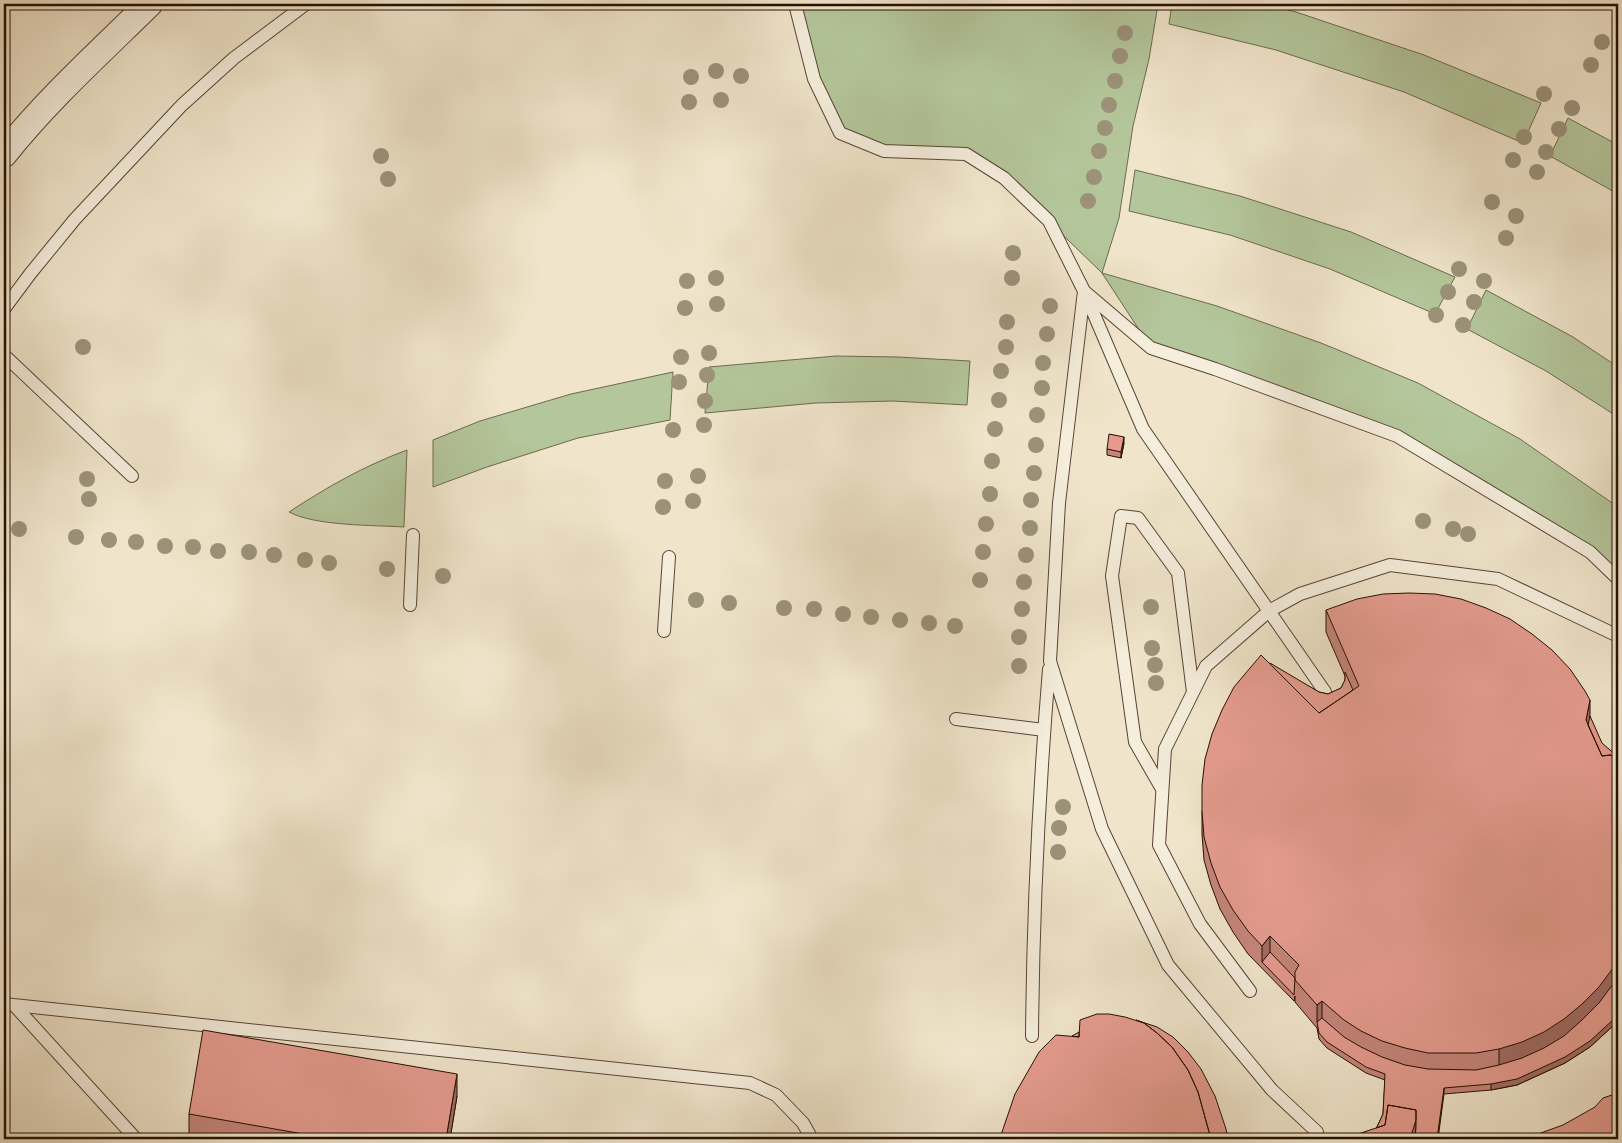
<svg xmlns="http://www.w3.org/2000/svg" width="1622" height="1143" font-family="'IM FELL French Canon',serif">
<rect width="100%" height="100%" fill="#f0e5cb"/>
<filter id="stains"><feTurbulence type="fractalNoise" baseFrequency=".004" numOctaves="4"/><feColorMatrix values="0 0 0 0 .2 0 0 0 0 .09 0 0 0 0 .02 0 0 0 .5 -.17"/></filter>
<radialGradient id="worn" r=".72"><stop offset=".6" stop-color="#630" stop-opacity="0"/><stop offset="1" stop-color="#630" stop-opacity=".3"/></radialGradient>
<path fill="#b4c69b" stroke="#6d6a4e" d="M795 4H1158L1149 59 1133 126 1119 218 1102 273 1217 306 1321 343 1418 383 1520 439 1618 507V579L1590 552 1397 436 1151 348 1102 273 1004 178 966 154 884 151 840 133 814 79Z
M1172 4H1264L1296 12 1424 55 1541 103 1523 143 1404 92 1276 50 1169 24Z
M1568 118 1618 145V194L1550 156Z
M1135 170 1240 196 1351 232 1455 277 1435 314 1330 269 1230 235 1129 211Z
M1486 290 1573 337 1618 367V417L1546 371 1467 329Z
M836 356 898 357 970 361 967 405 893 401 816 403 705 413 709 367Z
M673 372 670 420 578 438 487 467 433 487V440L480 421 571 394Z
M407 450 404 527C372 525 315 526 289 512 327 487 364 466 407 450Z"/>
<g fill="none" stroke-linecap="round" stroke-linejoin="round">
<g stroke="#584434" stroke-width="14">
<path id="lane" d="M795 4 814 79 840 133 884 151 966 154 1004 178 1049 221 1084 291 1143 429 1325 692
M4 309 30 274 75 219 182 105 234 58 306 4
M4 355 132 476
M410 605 413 535
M664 631 669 557
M956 719 1044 730
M1162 789 1135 742 1112 576 1121 516 1138 518 1178 573 1193 692
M1250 991 1200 924 1159 845 1165 749 1206 666 1269 611 1300 594 1390 565 1498 579 1618 636
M4 1004 750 1083 776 1095 803 1123 812 1139
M14 1005 136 1139
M1032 1036C1033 913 1039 791 1049 669
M1317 1132 1272 1090 1168 965 1102 829 1050 661 1059 503 1084 291 1151 348 1215 369 1397 436 1590 552 1618 579"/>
</g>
<g stroke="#584434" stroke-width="28">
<path id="street" d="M4 154C47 100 100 52 149 4"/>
</g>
<use href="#lane" stroke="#f5eedd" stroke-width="12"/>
<use href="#street" stroke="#f5eedd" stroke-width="26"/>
</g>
<g fill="#9c927a">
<circle cx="1125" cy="33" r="8"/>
<circle cx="1602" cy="42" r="8"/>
<circle cx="1120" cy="56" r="8"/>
<circle cx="1591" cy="65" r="8"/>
<circle cx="716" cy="71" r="8"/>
<circle cx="741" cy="76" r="8"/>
<circle cx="691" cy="77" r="8"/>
<circle cx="1115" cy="81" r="8"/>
<circle cx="1544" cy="94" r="8"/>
<circle cx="721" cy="100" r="8"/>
<circle cx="689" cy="102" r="8"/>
<circle cx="1109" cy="105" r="8"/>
<circle cx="1572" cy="108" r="8"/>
<circle cx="1105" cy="128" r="8"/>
<circle cx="1559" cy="129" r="8"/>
<circle cx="1524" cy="137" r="8"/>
<circle cx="1099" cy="151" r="8"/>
<circle cx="1546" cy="152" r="8"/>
<circle cx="381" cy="156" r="8"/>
<circle cx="1513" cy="160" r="8"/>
<circle cx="1537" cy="172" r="8"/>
<circle cx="1094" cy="177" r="8"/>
<circle cx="388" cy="179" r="8"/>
<circle cx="1088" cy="201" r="8"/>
<circle cx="1492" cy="202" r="8"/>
<circle cx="1516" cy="216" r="8"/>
<circle cx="1506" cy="238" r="8"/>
<circle cx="1013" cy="253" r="8"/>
<circle cx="1459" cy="269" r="8"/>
<circle cx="716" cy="278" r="8"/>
<circle cx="1012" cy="278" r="8"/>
<circle cx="687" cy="281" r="8"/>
<circle cx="1484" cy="281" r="8"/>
<circle cx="1448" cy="292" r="8"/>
<circle cx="1474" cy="302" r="8"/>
<circle cx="717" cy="304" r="8"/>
<circle cx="1050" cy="306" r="8"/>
<circle cx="685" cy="308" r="8"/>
<circle cx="1436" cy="315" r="8"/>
<circle cx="1007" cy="322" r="8"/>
<circle cx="1463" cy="325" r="8"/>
<circle cx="1047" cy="334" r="8"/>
<circle cx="83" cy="347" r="8"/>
<circle cx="1006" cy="347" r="8"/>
<circle cx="709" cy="353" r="8"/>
<circle cx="681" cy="357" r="8"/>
<circle cx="1043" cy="363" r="8"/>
<circle cx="1001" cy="371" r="8"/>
<circle cx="707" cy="375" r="8"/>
<circle cx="679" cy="382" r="8"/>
<circle cx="1042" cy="388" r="8"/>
<circle cx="999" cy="400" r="8"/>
<circle cx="705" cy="401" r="8"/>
<circle cx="1037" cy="415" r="8"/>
<circle cx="704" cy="425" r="8"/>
<circle cx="995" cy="429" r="8"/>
<circle cx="673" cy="430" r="8"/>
<circle cx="1036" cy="445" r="8"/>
<circle cx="992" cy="461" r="8"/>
<circle cx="1034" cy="473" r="8"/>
<circle cx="698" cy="476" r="8"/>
<circle cx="87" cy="479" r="8"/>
<circle cx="665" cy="481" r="8"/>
<circle cx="990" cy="494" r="8"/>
<circle cx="89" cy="499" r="8"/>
<circle cx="1031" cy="500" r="8"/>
<circle cx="693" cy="501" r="8"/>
<circle cx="663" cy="507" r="8"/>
<circle cx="1423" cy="521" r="8"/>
<circle cx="986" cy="524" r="8"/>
<circle cx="1030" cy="528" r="8"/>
<circle cx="19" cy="529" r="8"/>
<circle cx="1453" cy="529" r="8"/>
<circle cx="1468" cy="534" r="8"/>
<circle cx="76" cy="537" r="8"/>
<circle cx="109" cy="540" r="8"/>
<circle cx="136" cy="542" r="8"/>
<circle cx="165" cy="546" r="8"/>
<circle cx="193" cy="547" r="8"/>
<circle cx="218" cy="551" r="8"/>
<circle cx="249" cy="552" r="8"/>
<circle cx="983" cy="552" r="8"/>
<circle cx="274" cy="555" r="8"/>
<circle cx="1026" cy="555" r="8"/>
<circle cx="305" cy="560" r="8"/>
<circle cx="329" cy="563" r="8"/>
<circle cx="387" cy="569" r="8"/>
<circle cx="443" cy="576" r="8"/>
<circle cx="980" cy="580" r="8"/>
<circle cx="1024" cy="582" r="8"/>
<circle cx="696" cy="600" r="8"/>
<circle cx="729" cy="603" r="8"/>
<circle cx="1151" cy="607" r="8"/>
<circle cx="784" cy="608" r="8"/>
<circle cx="814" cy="609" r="8"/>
<circle cx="1022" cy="609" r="8"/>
<circle cx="843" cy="614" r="8"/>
<circle cx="871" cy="617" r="8"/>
<circle cx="900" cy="620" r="8"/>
<circle cx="929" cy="623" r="8"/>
<circle cx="955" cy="626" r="8"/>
<circle cx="1019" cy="637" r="8"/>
<circle cx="1152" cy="648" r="8"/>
<circle cx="1155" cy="665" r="8"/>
<circle cx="1019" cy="666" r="8"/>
<circle cx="1156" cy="683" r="8"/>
<circle cx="1063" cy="807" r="8"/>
<circle cx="1059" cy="828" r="8"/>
<circle cx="1058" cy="852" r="8"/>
</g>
<path fill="#c4857a" stroke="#260f01" d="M1124 443 1121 458 1107 455V449Z
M1326 610 1590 716 1614 1025 1590 1047 1565 1063 1517 1085 1491 1090 1444 1094 1376 1128 1377 1127 1383 1114 1385 1080 1366 1073 1327 1048 1319 1039 1317 1028 1295 1002V996L1294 1001 1248 954 1233 932 1220 909 1211 885 1204 860 1202 834V811L1270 664 1319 692 1328 694 1341 688 1345 680V676L1326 632Z
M457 1096 450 1139H203L189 1137V1114Z"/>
<path fill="#a06c63" stroke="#260f01" d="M1124 437V443L1121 458V452Z
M1590 700V722L1586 738V720Z
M1270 936V958L1262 962V946Z
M1618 958V980L1613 990 1564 1042 1499 1071V1049Z
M1322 1001V1024L1317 1022V1005Z
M1618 1013V1019L1614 1025 1590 1047 1565 1063 1517 1085 1491 1090V1084Z
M457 1074V1096L450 1139H446Z
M1444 1088V1094L1438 1139H1437Z
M1416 1110V1139H1410Z
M1618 1130V1136L1614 1139H1603Z"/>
<path fill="#e49b8e" stroke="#260f01" d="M1109 434 1124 437 1121 452 1107 449Z
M1409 593 1435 594 1461 599 1486 608 1510 619 1532 634 1552 650 1570 669 1585 691 1590 700 1586 720 1602 756 1610 755 1617 758 1618 761V958L1613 968 1599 987 1582 1004 1564 1019 1544 1032 1522 1042 1499 1049 1476 1053H1428L1405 1048 1382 1041 1361 1031 1344 1020 1322 1001 1317 1005 1295 980V972L1299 965 1270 936 1262 946 1248 931 1233 910 1220 887 1211 863 1204 837 1202 811V785L1205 759 1212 734 1222 710 1234 687 1261 655 1319 713 1359 686 1326 610 1357 599 1383 594Z
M1270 663 1319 692 1328 694 1341 688 1345 680V672L1353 690 1319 713 1270 664Z
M1590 716 1602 743 1618 757V761L1617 758 1610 755 1602 756 1588 725Z
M1270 952 1295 978 1294 995 1262 962Z
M1618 974V1013L1614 1019 1590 1041 1565 1057 1517 1079 1491 1084 1444 1088 1437 1139H1415L1416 1127V1110L1388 1105 1385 1125 1376 1128 1377 1127 1383 1114 1385 1074 1366 1067 1327 1042 1319 1033 1317 1022 1322 1018 1344 1037 1361 1047 1382 1057 1405 1065 1428 1069 1476 1070 1499 1065 1522 1058 1544 1048 1564 1036 1582 1020 1599 1003 1613 984Z
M1097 1014H1109L1125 1017 1144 1023 1157 1033 1172 1047 1188 1070 1198 1092 1211 1139H1000L1002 1132 1015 1094 1039 1052 1056 1035 1079 1037 1080 1020Z
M1136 1020 1157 1027 1173 1037 1188 1052 1201 1069 1215 1096 1226 1129 1228 1139H1211L1198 1092 1188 1070 1172 1047 1157 1033 1144 1023Z
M203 1030 457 1074 446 1139H332L189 1114Z
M1079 1032V1037L1072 1036Z
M1618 1090V1130L1603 1139H1512L1538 1134 1563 1125 1595 1107 1603 1098 1612 1095Z
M1388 1105 1416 1110V1120L1410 1139H1343L1385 1125Z"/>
<rect width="1622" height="1143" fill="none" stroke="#f0e5cb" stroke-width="20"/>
<rect x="5" y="5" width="1612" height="1133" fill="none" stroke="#260f01" stroke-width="2.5"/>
<rect x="10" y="10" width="1602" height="1123" fill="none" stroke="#260f01"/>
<rect width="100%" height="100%" filter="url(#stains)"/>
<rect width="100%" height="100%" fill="url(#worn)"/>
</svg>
